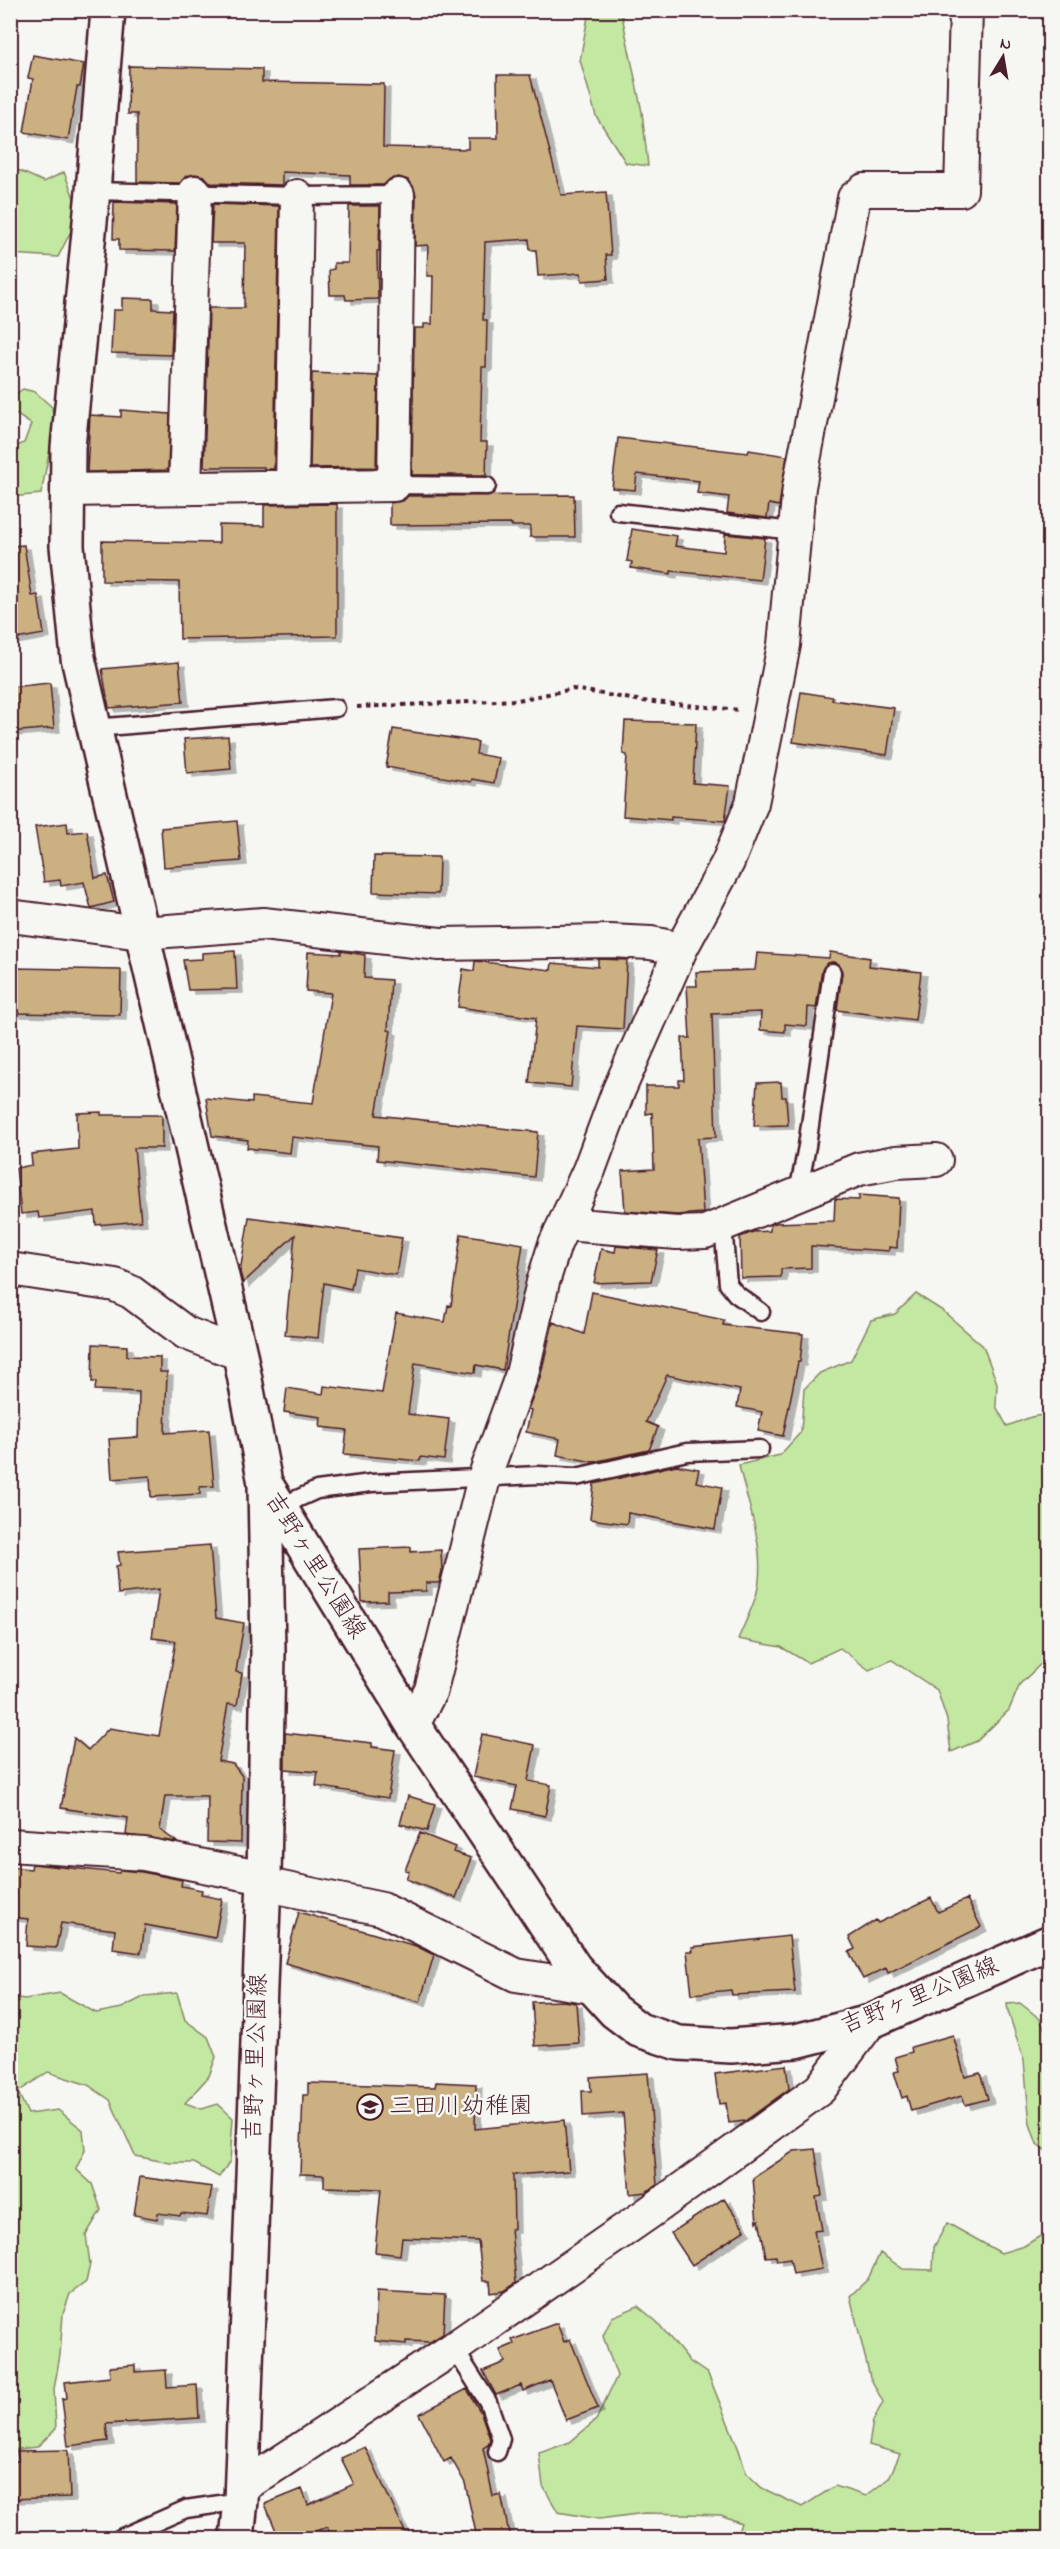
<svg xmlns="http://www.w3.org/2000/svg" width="1060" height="2549" font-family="'Indie Flower','Klee One',sans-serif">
<defs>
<filter id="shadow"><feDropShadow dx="6" dy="4" stdDeviation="0" flood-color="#0004"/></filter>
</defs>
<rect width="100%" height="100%" fill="#f6f6f2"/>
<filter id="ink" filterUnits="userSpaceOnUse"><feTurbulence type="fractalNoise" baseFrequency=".0167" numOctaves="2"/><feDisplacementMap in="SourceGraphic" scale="12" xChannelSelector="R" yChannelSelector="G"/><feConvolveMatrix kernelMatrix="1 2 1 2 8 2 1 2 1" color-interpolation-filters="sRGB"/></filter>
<g filter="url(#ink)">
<path fill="#c3e8a2" stroke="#868466" stroke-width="1.5" d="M589 11H621L642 112 648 166 626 163 596 116 580 60Z
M11 167 44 182 64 172 76 203 71 231 58 257 11 254Z
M23 389 35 392 52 407 54 428 41 494 11 497 10 449 24 443 31 424 11 411V397Z
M916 1294 943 1311 983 1346 997 1383 996 1406 1007 1426 1031 1417 1049 1414V1656L1020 1684 1009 1710 977 1741 951 1752 947 1720 937 1690 892 1660 869 1670 840 1648 808 1663 781 1647 738 1639C744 1625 751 1611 756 1596 768 1552 748 1507 739 1465L780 1455 801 1432 804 1389 820 1373 851 1360 871 1320 895 1314Z
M60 1993 96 2013 122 2008 145 1996 177 1993 185 2020 208 2037 216 2057 209 2076 185 2103 202 2109 218 2104 233 2118 230 2161 219 2177 194 2163H170L135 2156 110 2100 88 2085 48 2072 18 2092 28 2114 58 2110 83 2130 85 2150 76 2169 92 2184 101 2210 86 2235 90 2264 86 2282 70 2294 63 2314 60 2355 54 2389 56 2429 37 2447 11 2450V1997L25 1999Z
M1020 2003 1040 2019 1049 2039V2153L1037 2144 1030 2124 1024 2061 1008 2011 1007 2004Z
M947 2223 1001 2253 1024 2246 1042 2235 1049 2243V2538H736L741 2523 721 2515 645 2513 599 2519 558 2512 543 2486 539 2453 570 2442 596 2420 617 2376 603 2336 612 2317 638 2306 657 2322 689 2361 708 2374 739 2450 746 2473 762 2488 802 2507 835 2486 866 2496 889 2478 900 2454 869 2445 873 2421 883 2402 870 2377 850 2296 868 2279 880 2253 903 2269 933 2270 934 2247Z"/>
<path fill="#cbb081" stroke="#4a1f2b" stroke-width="1.5" filter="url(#shadow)" d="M33 55 84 64 80 87H77L68 140 24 132 33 79 28 78Z
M129 66 262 69V82L384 84 383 147 468 149V138H498L497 75H530L561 195 606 192 611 255H606L608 279 582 281 581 273 538 276 536 250H530L529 239 485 242 483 320H487L486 367H482L480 442H487L486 475H412L414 328H424V324H432L433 276H427L428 245 415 246 416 195 413 186 408 180 399 177 390 179 384 185H350V175L282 172V185L211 183 204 176 195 174 186 176 180 183 137 182V114H128Z
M114 202 177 204 175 251 119 250V239H113Z
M213 204 279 206 274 469H264V467H204L209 308H244L245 243H211Z
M349 206H380L379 251H377L378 299 346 300 345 295H330L329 270 334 269V263H348Z
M122 298 153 299V309L173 310 171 355 111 353 113 310H122Z
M312 373 378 376 376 467 310 468Z
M121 410 170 414 168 470 87 472 90 415 121 417Z
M618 438 748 453 749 450 787 456 779 506 769 504 767 518 727 513 729 497 697 493 699 481 637 474 635 490 612 488Z
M574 495 575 537H530V526H512V524L390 525V503L403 501 408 496Z
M337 504V636L180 639 179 582 102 581V541L219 543V525L264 526V505Z
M632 529 677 536 675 546 724 552 725 534 765 538 760 580 671 571V574L631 568 632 562 627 561Z
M24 545 32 596 38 595 44 634 10 640V546Z
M179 662 183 702 109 708 102 669Z
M50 683 54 728 10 732V687Z
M801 692 833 697 832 700 894 708 887 755 793 742Z
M625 721 696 723 693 783 730 786 725 821 671 817V820L623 816 627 755 623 754Z
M393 729 478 742 476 754 499 758 494 783 472 779 471 782 386 767Z
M228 736 231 769 187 773 184 739Z
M237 821 241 861 164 867 161 828Z
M67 823 68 833 87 831 95 878 107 875 114 902 91 908 84 882 61 886 60 880 44 882 35 827Z
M374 856 439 857 438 894 373 892Z
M235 951 237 989 188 990 183 960 202 959V953Z
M341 951 365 955 364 978 391 980 388 1030 391 1031 376 1115 538 1132 534 1177 377 1160 378 1146 292 1137 290 1153 247 1148 248 1140 212 1136 206 1098 252 1103V1097L313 1103 331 993 306 991 308 952 341 954Z
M830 952 870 958 869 966 921 972 915 1020 837 1010 842 973 839 964 833 962 828 963 822 970 816 1008 808 1007 807 1026 785 1024V1032L760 1030 761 1012 712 1014 716 1137 698 1138 703 1213 677 1215 625 1211 622 1171 654 1169 652 1113 646 1114V1086H679V1080H684L682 1038H690L687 986H697L696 972 755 970 757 953 829 958Z
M598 959 627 960 623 1029 577 1026 571 1087 529 1083 536 1018 458 1007 463 969 474 971 475 961 551 970 552 963 598 967Z
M15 968 121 970 120 1015 14 1013Z
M781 1082 782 1097H786L788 1125 754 1126 757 1083Z
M101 1112V1115H162V1148H134L141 1221 96 1225 95 1211 39 1218 38 1212 21 1214 16 1168 32 1165 31 1154 78 1149 77 1113Z
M859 1195 899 1198 897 1248 889 1247V1251L811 1246V1268L781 1269V1277L741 1278 740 1237 753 1232 770 1231V1225L775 1223 834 1221 835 1199 859 1200Z
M249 1217 402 1238 396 1275 355 1268 351 1289 324 1283 318 1338 285 1335 295 1235 243 1283 240 1272Z
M461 1234 523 1244 503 1370 476 1365 475 1373 415 1363 408 1414 449 1419 444 1460 421 1457 420 1461 344 1454 347 1430 320 1427 321 1417 284 1412 287 1388 323 1394 324 1386 382 1393 396 1313 445 1322 448 1305 451 1306Z
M616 1246 658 1250 651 1281 594 1283 601 1249 615 1252Z
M592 1292 724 1320 723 1325 803 1334 800 1362H798L783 1436 758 1431 762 1412 737 1407 740 1390 667 1375 646 1422 658 1427 649 1450 593 1462 557 1455 560 1439 526 1432 531 1410 528 1409 540 1378 553 1322 584 1334Z
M93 1344 127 1346V1356L160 1357V1372H167L165 1433 209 1430 214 1486 200 1487V1494L151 1497 150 1476 112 1479 109 1439 138 1437 139 1392 95 1390 96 1382H92Z
M676 1465 699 1469 696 1482 722 1487 715 1529 628 1513 627 1524 590 1519 594 1484Z
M210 1545 216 1618 244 1623 236 1672 242 1673 237 1705 228 1704 218 1761 233 1764 242 1776 241 1843 207 1842 208 1796H165L160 1830 177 1842 126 1835 128 1818 61 1808 74 1738 88 1750 109 1728 159 1736 176 1641 152 1638 159 1589 118 1594 116 1566 120 1565 118 1552Z
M411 1547V1552L441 1550 442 1571 439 1583H426V1591L388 1592V1601L362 1602 359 1549Z
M285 1733 372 1743V1747L395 1750 388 1798 316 1786 318 1772 285 1769Z
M482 1734 535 1745 528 1781 551 1785 545 1816 512 1809 517 1786 473 1777Z
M408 1796 435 1804 427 1831 400 1824Z
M420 1833 455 1847 453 1852 471 1858 456 1898 406 1879 409 1871 405 1870Z
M32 1864 119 1873 120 1870 142 1872 182 1880 181 1886 202 1890 201 1895 222 1899 215 1938 145 1925 141 1953 113 1949 115 1930 61 1923 56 1948 26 1946 28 1919 10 1917V1867L31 1869Z
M931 1898 938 1912 967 1899 981 1927 888 1973 886 1968 863 1979 849 1952 855 1949 849 1937 876 1920 878 1923Z
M299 1912 416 1946 434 1955 420 2002 285 1963Z
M789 1936 795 1992 732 1995 731 1990 692 1994 687 1951H693L692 1947Z
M563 2001 576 2003 579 2043 535 2046 532 2002Z
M953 2035 965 2077 980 2073 988 2099 965 2105 962 2096 911 2111 907 2096 902 2098 894 2072 899 2071 895 2057 912 2052 911 2047Z
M786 2065 789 2089 745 2121 729 2123 726 2103 719 2104 715 2074Z
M648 2073 657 2185 646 2192 630 2194 623 2113 583 2116 582 2091H591L590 2077Z
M436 2082 476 2084 475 2129 564 2120 569 2171 513 2175 514 2229H511L516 2283 504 2291 491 2293 490 2281H483L478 2241 402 2238 400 2255 375 2252 381 2189 324 2187V2175L300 2174 303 2095H308V2083L435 2087Z
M815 2149 822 2196 816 2197 822 2230 814 2231 822 2269 793 2274 790 2259 777 2261 776 2256 766 2257 759 2220 757 2222 753 2178 794 2151Z
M140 2177 212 2187 207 2216 181 2213 180 2216 158 2213 157 2219 134 2215Z
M724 2198 745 2230 692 2265 671 2233Z
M377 2291 445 2295 443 2334 430 2342 406 2341V2344L375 2341Z
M557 2323 564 2342 570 2339 598 2408 566 2420 550 2380 523 2391 521 2385 496 2395 483 2371 505 2362 500 2350 514 2344 512 2340Z
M135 2365V2372L166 2370 167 2387 197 2385 199 2418 106 2424 108 2441 68 2446 62 2399 67 2398 65 2382 110 2377 109 2367Z
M467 2389 481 2413 490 2439 488 2445 483 2448 493 2496 501 2494 510 2538H477L465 2483 451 2458 444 2462 419 2414Z
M365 2447 408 2538H332L327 2527 297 2538H279L265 2504 302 2489 308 2505 354 2484 341 2458Z
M68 2450 70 2497 10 2499V2461H18L17 2451Z"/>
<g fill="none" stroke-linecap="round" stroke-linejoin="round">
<g stroke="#4a1f2b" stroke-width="21">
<path id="service" d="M93 191 297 196 398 195
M394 485 487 486
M618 512 794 531
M94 728 336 708
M798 1193 807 1146 832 972
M723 1225 728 1284 736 1294 761 1312
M279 1507 317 1490 371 1483 538 1475 576 1477 687 1452 760 1449
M454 2348 488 2402 501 2439 497 2452
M120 2538 186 2509 241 2501"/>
</g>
<g stroke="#4a1f2b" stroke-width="36">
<path id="minor" d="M292 486 297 196
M185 488 195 192
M68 490 394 485 398 195
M10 916 141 933 263 924 440 944 610 941 651 943 681 949
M565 1224 677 1233 705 1232 859 1169 896 1162 936 1160
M10 1269 115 1285 131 1292 186 1333 240 1354
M413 1725 431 1690 484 1478 522 1374 543 1282 555 1244 589 1170 618 1092 681 949 728 862 752 803 784 645 799 487 854 198 864 190H961L966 10
M10 1845 144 1854 264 1878
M263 1884 382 1909 516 1975 592 1987
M241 2488 454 2348 650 2212 820 2089 870 2022"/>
</g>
<g stroke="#4a1f2b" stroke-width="38">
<path id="tertiary" d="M108 10 93 191 68 447 67 546 78 658 240 1354 265 1483"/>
</g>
<g stroke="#4a1f2b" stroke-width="38">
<path id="secondary" d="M265 1483 413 1725 574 1967 614 2011 639 2030 679 2043 731 2046 796 2041 870 2022 1050 1942
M237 2538 241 2501 264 1878 268 1652 265 1485"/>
</g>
<path stroke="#4a1f2b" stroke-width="4" stroke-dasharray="4.5 4.5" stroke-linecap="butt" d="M357 707 518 700 573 689 643 701 740 710"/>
<use href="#service" stroke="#f6f6f2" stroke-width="16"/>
<use href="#minor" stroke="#f6f6f2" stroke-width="32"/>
<use href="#tertiary" stroke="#f6f6f2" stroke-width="33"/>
<use href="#secondary" stroke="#f6f6f2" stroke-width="33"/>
</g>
</g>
<defs>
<g id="school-ring" transform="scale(1.35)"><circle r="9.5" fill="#f6f6f2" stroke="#4a1f2b" stroke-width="1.5"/><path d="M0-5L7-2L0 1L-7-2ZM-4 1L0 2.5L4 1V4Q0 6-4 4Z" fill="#4a1f2b"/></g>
</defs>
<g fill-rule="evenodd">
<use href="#school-ring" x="370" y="2107"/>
</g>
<g text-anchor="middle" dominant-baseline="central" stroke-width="5" stroke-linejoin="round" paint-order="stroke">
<g font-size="24" fill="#4a1f2b" stroke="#f6f6f2">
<text transform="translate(314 1566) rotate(58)">吉野ヶ里公園線</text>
<text transform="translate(920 1997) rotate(-22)">吉野ヶ里公園線</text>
<text transform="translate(257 2057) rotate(-88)">吉野ヶ里公園線</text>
</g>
<g font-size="24" fill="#4a1f2b" stroke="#f6f6f2" text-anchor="start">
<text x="389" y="2107">三田川幼稚園</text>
</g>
</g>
<rect width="1060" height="2549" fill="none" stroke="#f6f6f2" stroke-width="36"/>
<rect x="18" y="18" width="1024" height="2513" fill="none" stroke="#4a1f2b" stroke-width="2" filter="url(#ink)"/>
<g transform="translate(1003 57) rotate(11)" stroke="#f6f6f2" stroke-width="4.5" paint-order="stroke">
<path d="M0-4.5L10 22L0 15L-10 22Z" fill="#4a1f2b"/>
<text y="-9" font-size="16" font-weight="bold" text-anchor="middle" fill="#4a1f2b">N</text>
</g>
</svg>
